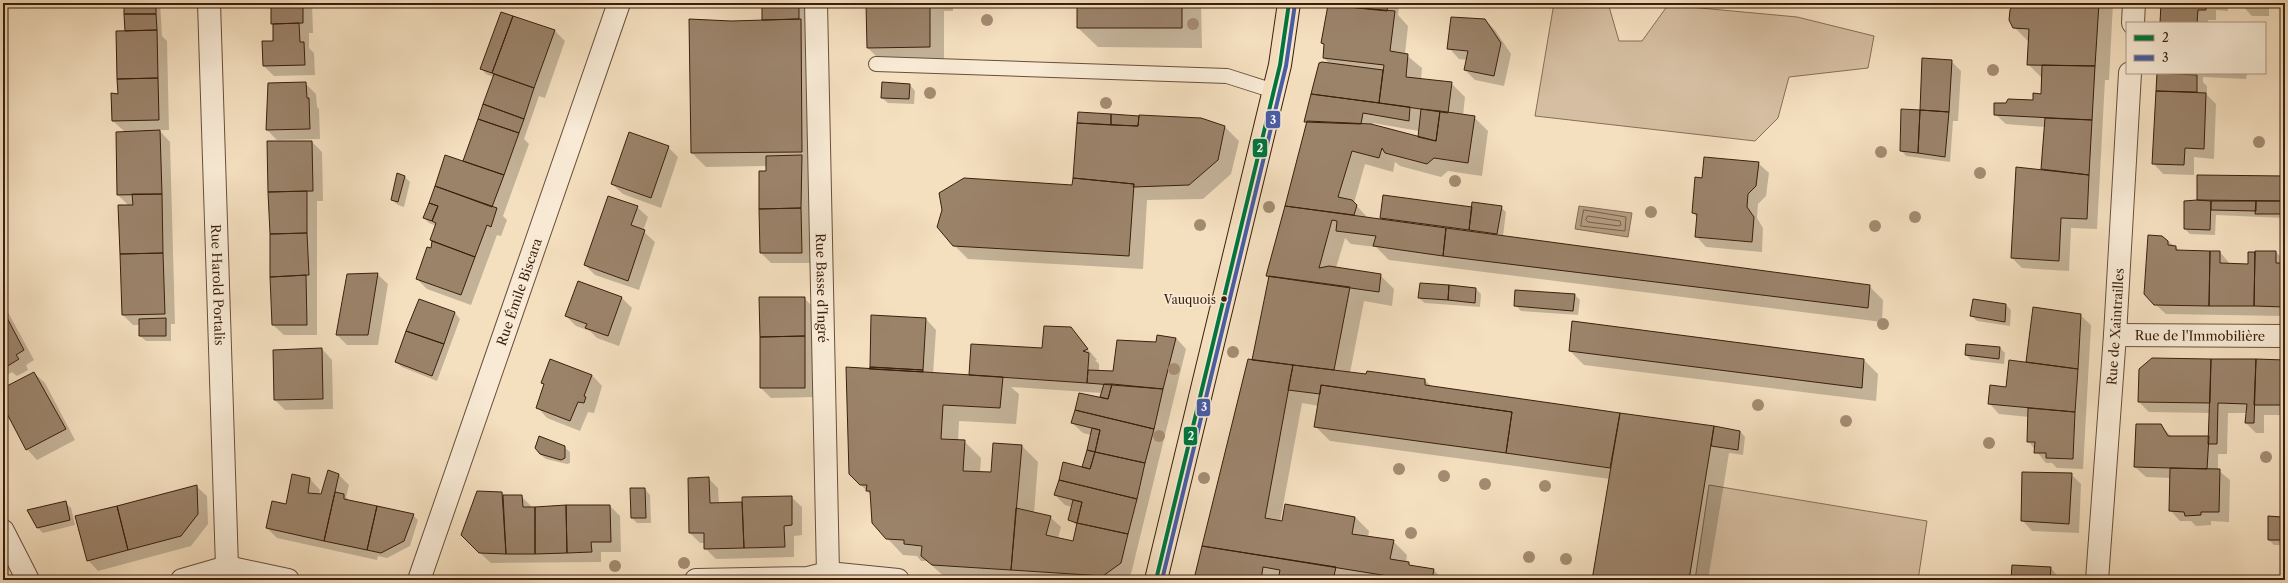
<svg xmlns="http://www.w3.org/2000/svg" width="2288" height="583" font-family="'Libre Caslon Text',serif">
<rect width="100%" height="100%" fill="#f4dfbf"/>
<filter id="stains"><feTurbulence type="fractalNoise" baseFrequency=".005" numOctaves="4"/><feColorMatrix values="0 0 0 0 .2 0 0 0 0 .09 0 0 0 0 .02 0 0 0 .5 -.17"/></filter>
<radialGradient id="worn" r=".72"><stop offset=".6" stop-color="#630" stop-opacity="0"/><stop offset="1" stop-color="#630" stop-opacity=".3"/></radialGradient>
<path fill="#d5bea1" stroke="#886e57" d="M1554 3H1608L1619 41H1642L1668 5 1797 17 1874 36 1868 68 1789 77 1778 118 1755 141 1535 116Z
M1709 485 1927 521 1918 580H1695Z"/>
<path fill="#b59e82" stroke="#846b53" d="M1579 206 1632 213 1628 237 1575 229Z"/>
<path fill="#0003" fill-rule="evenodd" d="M125 3H160L162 36 167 41 169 130H159L170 142 175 324H171V341H146L140 336V325H133L123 315 129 206 118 195 125 132 113 121 119 95 126 32Z
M272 3H312L313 33H309V48L314 53 315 75 274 76 264 66 263 42H274Z
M763 3H809L812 263H771L761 253 767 166 706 167 692 153 731 22 764 21Z
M867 3H953V11H944V61L882 62 868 48Z
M1078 3H1201L1202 48 1098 47 1078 28Z
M1329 3H1397L1399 5 1398 15 1408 26 1405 54 1422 68 1421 79 1451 83 1465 97 1463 116 1474 117 1488 131 1482 176 1448 171 1441 177 1400 166 1395 162 1393 172 1365 164 1354 203 1368 218 1381 219 1384 196 1471 208 1501 207 1506 212 1503 236 1869 286 1883 300 1882 322 1389 260 1376 247 1351 244 1345 238 1336 268 1380 275 1394 289 1392 306 1364 301 1350 373 1425 380 1432 387 1740 431 1745 437 1743 455 1729 453 1708 580H1593L1610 479 1330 441 1316 427 1319 406 1302 403 1280 522 1355 517 1369 531 1368 537 1393 541 1407 555 1406 563 1412 567 1434 570 1443 580H1279V578L1273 577 1272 580H1195L1249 361 1252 362 1270 278 1267 275 1308 123 1305 121 1331 65 1324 58 1325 45 1322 43ZM1373 123 1419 131V138L1373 126Z
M2031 3H2113L2109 80H2105L2097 229 2071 228 2069 271 2022 268 2012 258 2042 170 2045 127 2006 124 1995 114 2034 101 2042 95V78L2028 64 2029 42 2014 27Z
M2162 3H2228V11L2216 10V20H2208V23H2161Z
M2240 3H2269V16H2252Z
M501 13 555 31 565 41 545 98 539 96 524 139 529 144 503 216 507 220 501 236 497 235 471 305 427 289 417 279 431 249 433 242 431 240 436 226 429 223 424 218 464 162 494 77 486 74 481 68Z
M1485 20 1495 30 1511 54 1504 86 1475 80 1465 70 1467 60 1459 59 1449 48Z
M1951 61 1961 71 1958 121H1953L1950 162 1906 156 1901 150 1921 111Z
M2158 73H2247L2246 79 2203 77V82L2207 86V95L2216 104 2214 159 2194 157V175L2163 174 2153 163Z
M305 83 316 94 317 107 319 109 320 139 277 140 267 130Z
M883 83 910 85 915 91 914 104 888 103 882 98Z
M1225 127 1239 141 1231 174 1203 199 1147 200 1143 269 968 259 954 245 1073 186Z
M268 142H312L322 152 323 201H317V335H284L273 325Z
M668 147 678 157 661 208 623 194 612 184Z
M1758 163 1769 173 1766 196 1758 204 1757 218 1763 228 1762 252 1706 247 1696 236 1698 218 1693 213 1703 179Z
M398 174 405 177 410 182 404 207 398 205 392 200Z
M2285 177V218L2216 215 2215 235 2190 234 2185 229 2200 202 2198 200Z
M637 207 648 217 643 231 655 242 639 290 595 275 585 265Z
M2168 241 2180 251 2220 252 2230 264 2249 265V253L2276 252 2285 261V316L2166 314 2155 304Z
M377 274 388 284 378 345H347L337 335Z
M579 282 622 298 632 308 619 346 597 338 590 331 576 326 566 316Z
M1476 289 1481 294 1480 307 1425 303 1419 298Z
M1516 291 1575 295 1580 300 1578 315 1521 311 1515 305Z
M804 298 815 309V397L771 398 761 388Z
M419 300 455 313 460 319 437 381 402 367 396 362Z
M3 303 34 360 26 365 28 370 17 376 12 372 3 377Z
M2006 305 2011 310 2010 326 1977 321 1972 316Z
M2034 308 2080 315 2091 325 2083 469 2057 468 2052 463H2046L2028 441 2029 417 1999 414 1989 403 2006 388 2027 363Z
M926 319 936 330 933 374 972 376 1043 349 1070 328 1097 360H1095L1099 364V371L1114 372 1157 343 1176 338 1186 349 1131 574 1122 580H948L927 561H921L917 556 903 555 887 538 871 495 850 474 874 370ZM1011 387 1102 393 1101 398 1072 423 1083 433 1091 435 1086 469 1055 495 1065 505 1072 507 1069 520 1078 526 1074 542 1058 538 1061 527 1050 517 1034 513 1038 462 1022 446 992 473H980L981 458 964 441H958L959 421 1016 424 1019 394Z
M1967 345 2000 348 2005 353 2004 364 1971 360 1966 355Z
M322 349 332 360 333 409 285 410 275 400Z
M1570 351 1864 360 1878 374 1876 401 1584 365Z
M2285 361V415H2264V433H2256L2246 423 2247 413H2228L2227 454H2218V470L2230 480 2229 522 2211 521V525L2196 526 2191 521H2180L2170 510 2171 478 2146 477 2135 467 2160 425 2172 437H2210V413L2149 412 2139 402Z
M34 373 45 383 75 440 37 460 27 449 3 404V389Z
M592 375 602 386 594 413 588 412 580 431 547 418 537 407 545 385 542 383Z
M564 447 570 452V463L567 464 546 459 540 454Z
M338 474 349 485 346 497 350 502 413 515 418 520 410 546 387 558 378 556 377 560 277 538 267 528 287 505 293 475 310 479 320 490 319 495H322Z
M2071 474 2081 484 2079 533 2032 531 2022 520Z
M708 478 718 488 719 504 791 497 802 507V535L794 536V557L716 559 705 548V543H700L690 533Z
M196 486 207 496 208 524 191 546 98 571 88 560Z
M645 489 650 495 651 523H637L632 518Z
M2285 491V545H2274L2269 540 2283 518Z
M502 493 505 496H521L532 507 610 506 620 516 621 552H601V562L491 563 480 553Z
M65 502 71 508 75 525 43 533 38 528Z
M2012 566 2051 568 2061 580H2011Z"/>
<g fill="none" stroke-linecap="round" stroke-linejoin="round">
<path stroke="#785e48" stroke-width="1" d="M1584 210 1626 217 1625 231 1581 226Z
M1588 216 1620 221 1621 225 1619 226 1588 222 1586 220Z"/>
</g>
<path fill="#9b836a" stroke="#3b1f0d" d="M124 3H156V14H124Z
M271 3H303V23L271 24Z
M762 3H799V19L762 20Z
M866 3H930V47L867 48Z
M1077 3H1182V28H1077Z
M1328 3H1388L1387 11 1328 5Z
M2014 3H2099L2095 66 2027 65 2029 29 2013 28 2009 20 2010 10Z
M2161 3H2206V10H2198L2197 23H2160Z
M1328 5 1395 11 1390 51 1408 54 1406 77 1452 82 1448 113 1379 103 1384 65 1323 58 1324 44 1321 43Z
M501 12 513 16 492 73 480 69Z
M124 14H156L157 30 125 31Z
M513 16 555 30 534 88 492 73Z
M1451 17 1485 19 1501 43 1494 76 1464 70 1468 51 1447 49Z
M689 19 731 21 801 19 802 152 691 153Z
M299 23 300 42H304L305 65 263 66 262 41H273V24Z
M157 30 158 78 117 79 116 31Z
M1922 58 1952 60 1949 112 1920 110Z
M1322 62 1383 70 1379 103 1311 94 1319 63Z
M2042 65 2095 66 2092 120 1994 115V103H2006L2008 99 2033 100V93L2041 94Z
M2157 73 2197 75V92L2156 91Z
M494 74 534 88 524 119 483 104Z
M158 78 159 120 112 121 111 93 118 94 117 79Z
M306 82 307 98H309L310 129 266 130 268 83Z
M882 82 910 84 909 99 881 98Z
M2156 91 2206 93 2204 149 2185 148 2184 165 2152 164Z
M1311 94 1410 107 1409 121 1363 113 1361 124 1304 122Z
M483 104 524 119 519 133 478 119Z
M1421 109 1440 111 1436 141 1418 137Z
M1901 109 1920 110 1918 153 1900 151Z
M1920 110 1949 112 1945 157 1918 153Z
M1440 111 1475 116 1468 163 1434 158 1427 164 1385 153 1382 148 1379 158 1352 151 1338 197 1352 200 1357 205 1354 215 1285 206 1307 121 1371 124 1436 141Z
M1078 112 1111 114V125L1077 123Z
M1111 114 1139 116 1138 126 1111 125Z
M1139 115 1201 118 1225 126 1218 160 1189 185 1133 187 1134 184 1073 178 1077 123 1138 126Z
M2045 118 2092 120 2089 175 2041 169Z
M478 119 519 133 504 175 463 161Z
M160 130 162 194 117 195 116 132Z
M629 132 669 146 651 198 611 184Z
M267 141H312L313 191 268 192Z
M445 155 504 175 492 207 435 186Z
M802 155 801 208 759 209V171H766V156Z
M1704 157 1759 162 1756 186 1748 194 1747 207 1754 217 1752 242 1695 237 1697 214 1692 213 1695 177 1702 178Z
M2016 167 2089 175 2087 219 2061 218 2059 261 2011 258Z
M397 173 405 176 398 202 391 200Z
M2197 175 2285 176V201L2197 200Z
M964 178 1072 185 1073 178 1134 184 1129 256 953 246 937 227 942 210 939 193Z
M435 186 497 208 491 227 487 225 475 257 430 240 436 223 432 221 438 206 429 203Z
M307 191V233L270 234 268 192Z
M132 194H162L163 253 120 254 118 205H133Z
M1383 195 1472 207 1469 230 1380 218Z
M608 196 638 206 631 225 645 230 628 281 584 265Z
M2197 200 2211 201 2210 230 2184 229V201Z
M2211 201H2256V211L2211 210Z
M2256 201H2285V214H2255Z
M1472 202 1502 206 1497 234 1469 230Z
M429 203 438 206 432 221 423 218Z
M1285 206 1446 228 1443 256 1373 246 1376 236 1336 231 1337 221 1332 220 1319 268 1329 266 1381 274 1379 292 1266 276Z
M801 208 802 253H760L759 209Z
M1446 228 1870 285 1868 308 1443 256Z
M307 233 309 275 270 277V234Z
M2148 235 2162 236 2168 241V245L2176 246V250L2210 251 2209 306 2154 305 2144 294Z
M432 241 475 257 461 295 416 279 427 247 431 248Z
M2210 251H2220V263L2248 264V252H2255L2254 306H2209Z
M2255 251H2276V263H2285V307L2254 306Z
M163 253 165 314 122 315 120 254Z
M378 273 368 335H336L347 274Z
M306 275 307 325H272L270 277Z
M1269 276 1350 287 1334 370 1252 360Z
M578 281 622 297 608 336 585 328 587 324 565 316Z
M1420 283 1449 285 1448 300 1418 298Z
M1449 285 1476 288 1475 303 1448 300Z
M1515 290 1575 294 1573 311 1514 306Z
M759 297H805V336L760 337Z
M419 299 455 312 444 344 406 331Z
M1973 299 2006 304 2005 322 1970 316Z
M2033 307 2081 314 2078 369 2026 362Z
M5 314 24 350 16 355 19 359 6 367 3 361V315Z
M871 315 926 318 923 370 870 367Z
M166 318V336H139V319Z
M1572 321 1864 359 1862 388 1569 351Z
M1044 326 1071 327 1088 349 1083 351 1089 353 1087 383 969 375 971 344 1042 348Z
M406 331 444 344 432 376 395 362Z
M1157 335 1176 338 1163 389 1087 383 1088 370 1113 371 1117 340 1156 342Z
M805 336V388H760V337Z
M1966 344 2000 347 1999 359 1965 355Z
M322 348 323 399 274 400 273 350Z
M2152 358 2211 359 2210 403 2138 402 2139 369Z
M550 359 592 375 584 396 586 397 584 403 578 402 570 421 536 408 544 384 541 383Z
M1248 359 1293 365 1265 518 1282 521 1285 504 1355 517 1352 534 1394 540 1390 559 1409 562V565L1434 569 1432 580H1413L1202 546Z
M2211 359H2256L2254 423H2245L2247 404 2218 403 2217 444H2208Z
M2256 359 2285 360V405H2254Z
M2009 360 2078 369 2075 412 1988 404 1990 385 2006 387Z
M1293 365 1366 374 1367 371 1425 379V385L1620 413 1610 468 1506 453 1512 412 1321 385 1320 394 1288 390Z
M846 367 1003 377 1000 408 943 405 941 439 965 440 963 471 991 472 993 443 1022 445 1011 570 932 565 921 556 922 546 904 544V540L886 539 872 523 870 491H866L867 485H860L849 474Z
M870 367 923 370V372L869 369Z
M34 372 66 429 26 450 3 406V388Z
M1104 384H1112L1108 399 1100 397Z
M1112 384 1163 389 1154 429 1075 410 1079 393 1108 399Z
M1321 385 1512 412 1506 453 1314 427Z
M2028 408 2075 412 2073 459 2046 458V453H2034L2035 442H2027Z
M1075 410 1154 429 1145 463 1095 452 1100 430 1071 423Z
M1620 413 1714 426 1689 580H1592Z
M2136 424H2161L2168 436H2209L2207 469 2134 467Z
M1714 426 1740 431 1738 450 1711 446Z
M1092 428 1100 430 1095 452 1087 450Z
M539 436 565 446V458L561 460 540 454 535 448Z
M1087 450 1095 452 1090 469 1082 467Z
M1095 452 1145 463 1137 499 1059 480 1063 462 1090 469Z
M2170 468 2220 469 2219 512H2201V515L2185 516 2184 512 2169 511Z
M328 470 339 474 324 541 266 528 272 501 286 504 292 474 310 478 308 493 321 494Z
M2022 472 2072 473 2069 524 2021 521Z
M709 477 710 503 742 502 744 548 704 549V533H689L688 478Z
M1059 480 1137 499 1128 534 1077 523 1082 502 1054 495Z
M197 485 198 514 181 536 128 550 117 506Z
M630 488H645L646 518H631Z
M2283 490H2285V540H2268V516L2282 517Z
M477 491 502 492 506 554 479 553 461 535Z
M335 492 344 494V499L377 506 367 550 324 541Z
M503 495H522L523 507H535V554H506Z
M792 496V525L784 526 785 547 744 548 742 497Z
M1073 500 1082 502 1077 523 1068 520Z
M66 501 70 520 37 528 27 510Z
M566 505 567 553 535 554V507Z
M566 505H610L611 542H591L592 552 567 553Z
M117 506 128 550 87 561 75 516Z
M377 506 414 514 404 541 381 553 367 550Z
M1016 508 1051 516 1046 535 1073 541 1077 523 1128 534 1121 563 1103 576 1011 570Z
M1202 546 1336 567 1333 580H1278L1280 570 1263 567 1261 580 1194 579Z
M2012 565 2051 567 2050 580H2011Z"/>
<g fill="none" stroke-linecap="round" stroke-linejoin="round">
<g stroke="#694f3a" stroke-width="16">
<path id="service" d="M876 64 1227 76 1274 91"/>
</g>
<g stroke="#694f3a" stroke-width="24">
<g id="minor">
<path id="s1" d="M209 3 227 567"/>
<path id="s2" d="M816 3 828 573"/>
<path d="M2133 23 2134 3"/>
<path id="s3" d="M2115 335 2285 336"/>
<path d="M3 531 28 580"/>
<path d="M182 580 227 567 288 580"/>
<path id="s4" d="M419 580 619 3"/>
<path d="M696 580 808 578 828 573 898 580"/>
<path id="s5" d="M2097 580 2115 335 2130 73"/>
</g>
</g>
<g stroke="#3b1f0d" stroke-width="24">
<path id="primary" d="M1156 580 1280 65 1289 3"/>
</g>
<use href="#service" stroke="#f8ead5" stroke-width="14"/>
<use href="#minor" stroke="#f8ead5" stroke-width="22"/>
<use href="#primary" stroke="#f4dfbf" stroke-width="22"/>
<g stroke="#f8ead5" stroke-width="7">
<path id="bus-1" d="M1156 580 1280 65 1289 3"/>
</g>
<g stroke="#f8ead5" stroke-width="7">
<path id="bus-2" d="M1162 580 1286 66 1295 4"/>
</g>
<use href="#bus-1" stroke="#00763c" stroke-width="4"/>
<use href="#bus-2" stroke="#495da4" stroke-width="4"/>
</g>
<g fill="#a48b71">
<circle cx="987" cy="20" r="6"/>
<circle cx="1193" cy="24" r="6"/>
<circle cx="1993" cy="70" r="6"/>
<circle cx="930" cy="93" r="6"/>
<circle cx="1106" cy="103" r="6"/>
<circle cx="2259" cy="142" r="6"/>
<circle cx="1881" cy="152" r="6"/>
<circle cx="1980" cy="173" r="6"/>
<circle cx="1455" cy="181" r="6"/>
<circle cx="1269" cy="207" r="6"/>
<circle cx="1651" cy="212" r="6"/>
<circle cx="1915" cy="217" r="6"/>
<circle cx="1200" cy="225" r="6"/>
<circle cx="1875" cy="226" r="6"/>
<circle cx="1883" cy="324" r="6"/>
<circle cx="1233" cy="352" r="6"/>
<circle cx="1174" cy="369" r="6"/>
<circle cx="1758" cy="405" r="6"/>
<circle cx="1846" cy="421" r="6"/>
<circle cx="1159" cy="436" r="6"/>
<circle cx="1989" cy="443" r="6"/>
<circle cx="2266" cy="457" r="6"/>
<circle cx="1399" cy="469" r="6"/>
<circle cx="1444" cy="476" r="6"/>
<circle cx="1204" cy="478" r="6"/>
<circle cx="1485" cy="484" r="6"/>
<circle cx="1545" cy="486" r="6"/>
<circle cx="1411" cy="533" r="6"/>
<circle cx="1529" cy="557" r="6"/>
<circle cx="1566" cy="559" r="6"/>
<circle cx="684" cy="563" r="6"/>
<circle cx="615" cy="566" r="6"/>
</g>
<circle fill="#3b1f0d" stroke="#f8ead5" stroke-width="1.5" cx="1224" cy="299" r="3.5"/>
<g text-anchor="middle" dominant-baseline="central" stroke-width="3" stroke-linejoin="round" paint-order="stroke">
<g font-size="12" fill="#3b1f0d" stroke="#f8ead5" text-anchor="end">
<text x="1216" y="299">Vauquois</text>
</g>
<g font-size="13" fill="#3b1f0d" stroke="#f8ead5">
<text stroke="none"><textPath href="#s1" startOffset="282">Rue Harold Portalis</textPath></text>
<text stroke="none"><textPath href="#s2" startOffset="285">Rue Basse d'Ingré</textPath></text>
<text stroke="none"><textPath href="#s4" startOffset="305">Rue Émile Biscara</textPath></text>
<text stroke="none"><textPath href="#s5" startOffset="254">Rue de Xaintrailles</textPath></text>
<text stroke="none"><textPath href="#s3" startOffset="85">Rue de l'Immobilière</textPath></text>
</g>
</g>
<g stroke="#f8ead5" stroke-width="1.5">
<rect x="1265" y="110" width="16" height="19" rx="4" fill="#495da4"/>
<rect x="1252" y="138" width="16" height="20" rx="4" fill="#00763c"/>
<rect x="1196" y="398" width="15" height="19" rx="4" fill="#495da4"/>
<rect x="1183" y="426" width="15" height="20" rx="4" fill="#00763c"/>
</g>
<g font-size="11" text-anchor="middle" font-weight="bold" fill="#fff">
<text x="1273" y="124">3</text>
<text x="1260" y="152">2</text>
<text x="1204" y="411">3</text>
<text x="1191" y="440">2</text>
</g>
<rect width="2288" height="583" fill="none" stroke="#f4dfbf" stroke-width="16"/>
<rect x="4" y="4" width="2280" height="575" fill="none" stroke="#3b1f0d" stroke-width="2"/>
<rect x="8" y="8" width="2272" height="567" fill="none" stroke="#3b1f0d"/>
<rect x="2126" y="22" width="140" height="52" fill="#f8ead5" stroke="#ac9985"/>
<rect x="2134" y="35" width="20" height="6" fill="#00763c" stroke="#ac9985"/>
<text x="2162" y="42" font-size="12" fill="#3b1f0d">2</text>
<rect x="2134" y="55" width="20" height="6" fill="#495da4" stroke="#ac9985"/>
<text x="2162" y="62" font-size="12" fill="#3b1f0d">3</text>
<rect width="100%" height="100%" filter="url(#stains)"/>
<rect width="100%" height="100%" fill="url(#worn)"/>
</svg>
